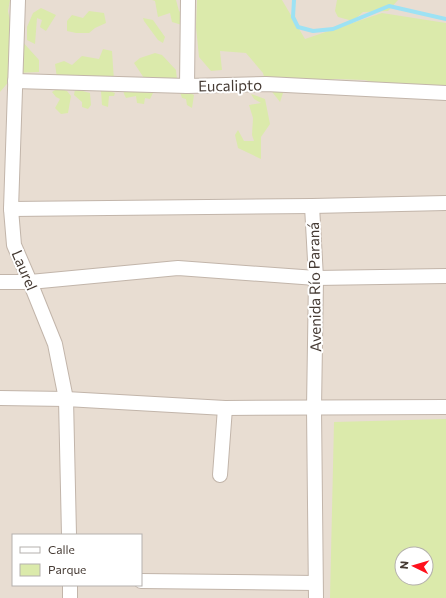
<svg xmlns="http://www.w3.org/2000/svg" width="446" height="598" font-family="Commissioner,sans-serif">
<rect width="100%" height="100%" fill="#f3ece5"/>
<path fill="#e8ddd2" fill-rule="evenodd" d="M0 0H446V598H0ZM13 535H141V585H13ZM402 554H426V578H402Z"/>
<g fill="#dbeaab" fill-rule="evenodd">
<polygon points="0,0 10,0 8,11 12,30 39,60 39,72 16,73 0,92"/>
<polygon points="152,0 176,0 179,11 188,19 182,25 172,22 170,13 158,17 155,1"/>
<polygon points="197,0 282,0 305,39 382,13 446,23 446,92 433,94 415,84 386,86 365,80 335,79 316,83 288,78 280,102 266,84 263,73 246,53 220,51 222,70 211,71 199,57 196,27"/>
<polygon points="337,0 398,0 388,11 363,12 353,21 338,17 335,11"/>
<polygon points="41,8 56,15 46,31 40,27 42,20 37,18 35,44 27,40 27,27 33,13"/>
<polygon points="89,11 104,13 106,23 95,28 89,33 76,33 67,31 67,21 72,15 83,18"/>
<polygon points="143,18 153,20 165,37 163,43 158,40 144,21"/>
<polygon points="103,49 112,51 114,81 57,78 55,64 64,61 72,65 82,56 99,59"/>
<polygon points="155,53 162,55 176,70 177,80 146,81 134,63 140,58"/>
<polygon points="58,88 67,91 71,96 68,113 61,114 55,108 60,99 56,97 52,92"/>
<polygon points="75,89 90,93 91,105 88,109 82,107 82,102 74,95"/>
<polygon points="123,89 151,91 153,93 150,99 145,98 144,104 137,103 136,96 126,98 124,94"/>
<polygon points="106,90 115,93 114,96 109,96 108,107 102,105 101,91"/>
<polygon points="186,91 194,95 192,108 187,105 186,99 182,98 180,92"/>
<polygon points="251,94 265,99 270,124 261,137 261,159 238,148 235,135 238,130 244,141 254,141 252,135 253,118 249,105 261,103 254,99"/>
<path d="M446 419V598H330L334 422ZM402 554H426V578H402Z"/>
</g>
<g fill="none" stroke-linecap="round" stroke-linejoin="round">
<polyline stroke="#9de2f4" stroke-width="4" points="294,0 293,17 298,27 313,31 333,29 389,6 446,19"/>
<defs>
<g id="minor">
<polyline points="18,0 11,209 14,245 30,282 55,344 66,399 69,535"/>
<polyline points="15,81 187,86 266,84 446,93"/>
<polyline points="187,86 188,0"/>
<polyline points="312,206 316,278 314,408 316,598"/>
<polyline points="11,209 312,206 446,203"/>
<polyline points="0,282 30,282 178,268 316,278 446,276"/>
<polyline points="0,398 66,399 225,408 446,407"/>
<polyline points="220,475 225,408"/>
<polyline points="141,581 315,583"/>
<polyline points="70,585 70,598"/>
</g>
</defs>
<use href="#minor" stroke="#c2b5aa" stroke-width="16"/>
<use href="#minor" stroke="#fff" stroke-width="14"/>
</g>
<g text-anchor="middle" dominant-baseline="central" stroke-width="4" stroke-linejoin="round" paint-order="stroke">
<g font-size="15" fill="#463b34" stroke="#fff">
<text transform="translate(230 85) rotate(-1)">Eucalipto</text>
<text transform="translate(25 270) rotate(67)">Laurel</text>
<text transform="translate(314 287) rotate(-91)">Avenida Río Paraná</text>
</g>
</g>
<rect x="12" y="534" width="130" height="52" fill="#ffffff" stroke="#b5b1ae"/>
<rect x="20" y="547" width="20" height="6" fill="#ffffff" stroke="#b5b1ae"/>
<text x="48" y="554" font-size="12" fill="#463b34">Calle</text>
<rect x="20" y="564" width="20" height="12" fill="#dbeaab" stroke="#b5b1ae"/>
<text x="48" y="574" font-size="12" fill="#463b34">Parque</text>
<g transform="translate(414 566) rotate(275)"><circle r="19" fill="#ffffff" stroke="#b5b1ae"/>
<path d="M0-3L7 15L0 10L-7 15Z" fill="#ff101c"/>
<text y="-6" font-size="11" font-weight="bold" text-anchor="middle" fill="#463b34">N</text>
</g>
</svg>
